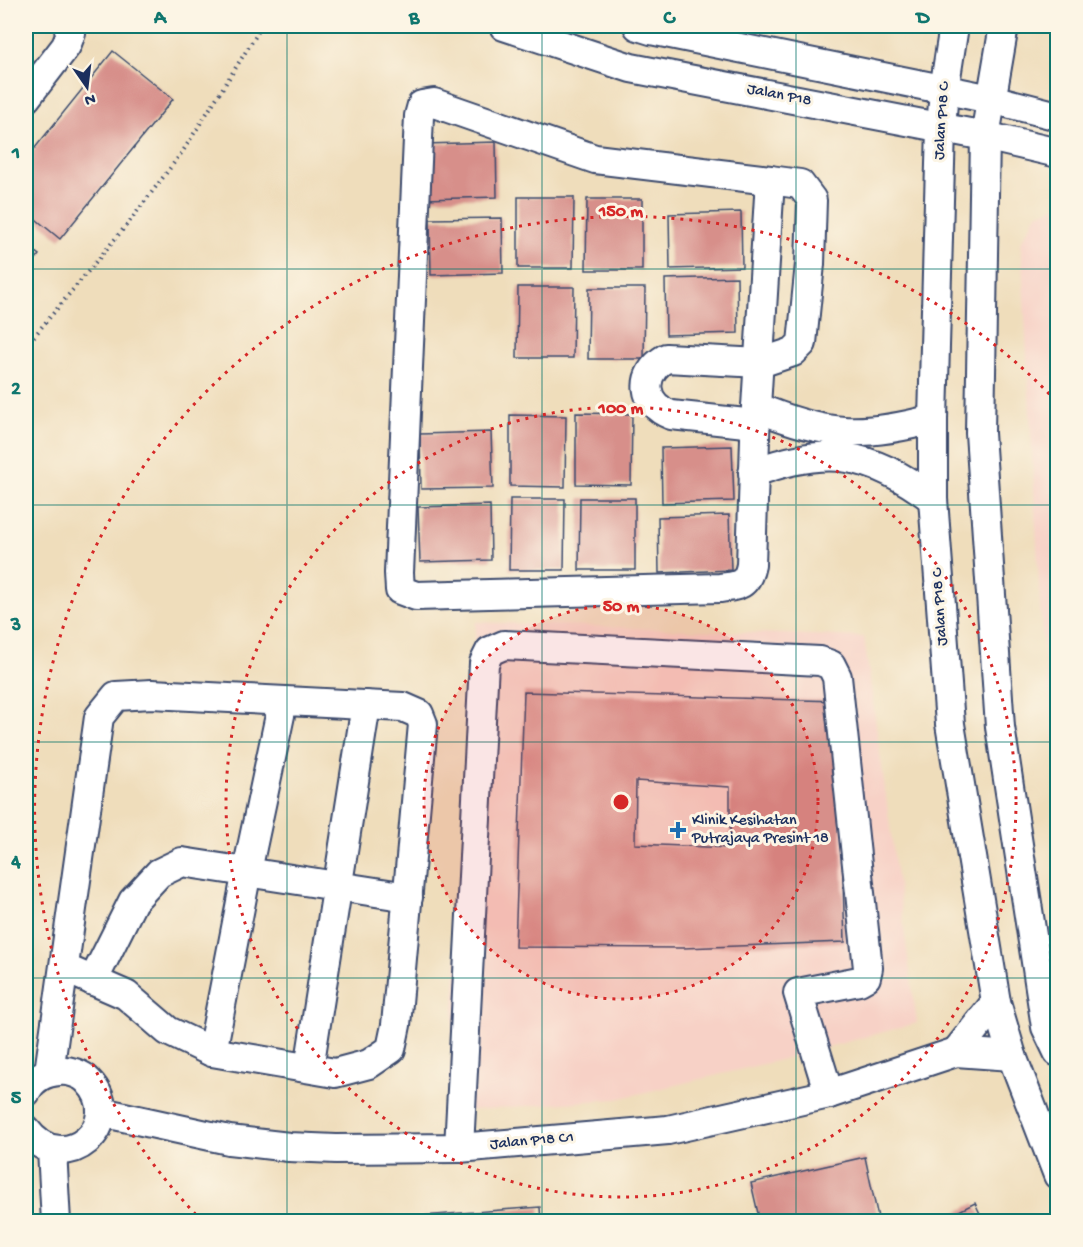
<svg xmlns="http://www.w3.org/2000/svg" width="1083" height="1247" font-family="'Gochi Hand',sans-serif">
<rect width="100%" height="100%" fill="#fcf5e5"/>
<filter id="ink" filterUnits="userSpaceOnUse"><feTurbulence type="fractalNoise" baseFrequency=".0167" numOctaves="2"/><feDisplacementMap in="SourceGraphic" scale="12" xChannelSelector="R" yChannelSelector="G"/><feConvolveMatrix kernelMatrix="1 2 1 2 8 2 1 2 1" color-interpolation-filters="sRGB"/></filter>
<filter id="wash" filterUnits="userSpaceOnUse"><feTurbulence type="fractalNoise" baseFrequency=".008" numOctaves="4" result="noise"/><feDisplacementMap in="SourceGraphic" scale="24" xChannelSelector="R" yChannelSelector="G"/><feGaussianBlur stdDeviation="1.35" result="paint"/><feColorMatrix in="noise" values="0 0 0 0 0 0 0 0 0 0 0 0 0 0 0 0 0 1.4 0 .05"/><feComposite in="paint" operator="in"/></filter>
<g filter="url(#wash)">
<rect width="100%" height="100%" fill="#efddbb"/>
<g fill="#f7d1c6">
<polygon points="1057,206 1057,765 1042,642 1021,242 1037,214"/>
<polygon points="476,622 864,637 917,1023 776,1061 617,1099 448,1112"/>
</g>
<g id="blocks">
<g fill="#d78f8a" fill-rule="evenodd">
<polygon points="113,51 173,99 60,239 26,211 26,159"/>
<polygon points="496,142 497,197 425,199 424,144"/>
<polygon points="518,197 574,197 573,268 518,268"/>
<polygon points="587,199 642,199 642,270 586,270"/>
<polygon points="741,212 742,267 670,269 669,214"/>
<polygon points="502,218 503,273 431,275 430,219"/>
<polygon points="26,245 39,255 26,272"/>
<polygon points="737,277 738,333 666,335 665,279"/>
<polygon points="518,287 574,287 573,358 517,358"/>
<polygon points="589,288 645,288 644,359 588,359"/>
<polygon points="576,413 632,414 631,485 576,484"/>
<polygon points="510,415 566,416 565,487 510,486"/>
<polygon points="491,432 493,488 421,489 420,434"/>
<polygon points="732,446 734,501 662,503 661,448"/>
<polygon points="580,498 635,498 635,570 579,570"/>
<polygon points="510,499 565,499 564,570 509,570"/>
<polygon points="490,505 491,560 420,562 418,507"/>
<polygon points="729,515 731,570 659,573 658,517"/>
<path d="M524 692 837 701 845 942 683 948 515 947ZM636 781 730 787V848L635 844Z"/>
<polygon points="865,1157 879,1222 760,1222 751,1183"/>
<polygon points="975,1203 984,1222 937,1222"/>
<polygon points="540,1207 541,1222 423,1222 423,1216"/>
<polygon points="224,1217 224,1222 183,1222 183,1220"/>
</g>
</g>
</g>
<g filter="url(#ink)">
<use href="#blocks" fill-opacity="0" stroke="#3b496c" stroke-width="1.5"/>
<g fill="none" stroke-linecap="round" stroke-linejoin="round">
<defs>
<g id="minor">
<polyline points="504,26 631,68 985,136 1058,153"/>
<polyline points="638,26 651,30 991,99 1058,116"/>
<polyline points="954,26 944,90 941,128 933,419 933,499 950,724 996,1002 1012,1056 1058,1175"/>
<polyline points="1004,26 985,136 980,433 1000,727 1046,1027 1058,1052"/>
<polyline points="26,98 66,46 71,33 68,26"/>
<path d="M434 103 595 159 770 180 756 407 751 565C747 585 739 586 720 588L416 596 400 590 399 573 419 116 422 105Z"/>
<path d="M756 407C824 436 862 438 933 419"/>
<path d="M755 424 671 415C642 404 639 374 666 358L760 363 793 352 802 343 810 264 812 200 800 184 770 180"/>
<path d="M753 473C826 445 871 452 933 499"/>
<polyline points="93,981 133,901 159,873 182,862 408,897"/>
<polyline points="212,1052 247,871 283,701"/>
<polyline points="956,1052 996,1002"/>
<polyline points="309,1068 366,705"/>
<polyline points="49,1072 99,717 116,696 152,694 403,707 419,714 423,724 396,1025 391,1049 369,1064 335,1073 212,1052 168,1031 126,995 64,968"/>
<path d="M26 1092C32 1079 45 1072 59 1071 69 1070 82 1074 88 1081 129 1123 64 1181 26 1130"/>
<polyline points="101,1112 229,1140 289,1147 336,1149 459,1148 668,1130 829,1094 956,1052 1012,1056"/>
<polyline points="459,1148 484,663 490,651 504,645 820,661 831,665 837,677 868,968 866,977 859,981 798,993 829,1094"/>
<polyline points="52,1150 56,1222"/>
</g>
</defs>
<use href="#minor" stroke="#3b496c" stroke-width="32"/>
<polyline stroke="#3b496c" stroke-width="4" stroke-dasharray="1.5 4.5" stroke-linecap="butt" points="26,346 130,221 183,151 262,26"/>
<use href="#minor" stroke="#fff" stroke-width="28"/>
</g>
</g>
<path fill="none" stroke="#0f766e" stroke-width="1.5" stroke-opacity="0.55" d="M287 26V1222M542 26V1222M796 26V1222M26 269H1058M26 505H1058M26 742H1058M26 978H1058"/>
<circle cx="621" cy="802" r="197" fill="#d62828" fill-opacity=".12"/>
<g fill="none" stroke="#d62828" stroke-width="3" stroke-dasharray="3 6">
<circle cx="621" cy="802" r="197"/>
<circle cx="621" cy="802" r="395"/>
<path d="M202 1221A592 592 0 1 1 1057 402"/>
</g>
<path fill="#1f6fb2" stroke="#fcf5e5" stroke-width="2" d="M675 821h6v6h6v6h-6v6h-6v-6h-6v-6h6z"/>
<g text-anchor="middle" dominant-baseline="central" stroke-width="6" stroke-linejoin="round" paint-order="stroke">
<g font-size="16" fill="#1b2f5e" stroke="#fcf5e5">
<text transform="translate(779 96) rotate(11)">Jalan P18</text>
<text transform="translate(943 121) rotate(-86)">Jalan P18 C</text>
<text transform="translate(941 607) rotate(-94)">Jalan P18 C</text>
<text transform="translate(532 1142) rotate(-5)">Jalan P18 C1</text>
</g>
<g font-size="16" fill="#1b2f5e" stroke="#fcf5e5" text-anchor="start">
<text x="692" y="821">Klinik Kesihatan<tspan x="692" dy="18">Putrajaya Presint 18</tspan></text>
</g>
</g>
<circle cx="621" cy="802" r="9" fill="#d62828" stroke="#fcf5e5" stroke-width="3"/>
<g font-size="18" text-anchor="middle" font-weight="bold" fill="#d62828" stroke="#fcf5e5" stroke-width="6" stroke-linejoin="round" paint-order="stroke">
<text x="621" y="216">150 m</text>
<text x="621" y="413">100 m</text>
<text x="621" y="611">50 m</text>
</g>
<rect width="1083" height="1247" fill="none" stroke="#fcf5e5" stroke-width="66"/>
<g transform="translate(87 87) rotate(166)" stroke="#fcf5e5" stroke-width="4.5" paint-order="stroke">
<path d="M0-4.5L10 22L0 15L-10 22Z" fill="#1b2f5e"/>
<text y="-9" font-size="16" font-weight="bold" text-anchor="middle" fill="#1b2f5e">N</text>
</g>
<rect x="33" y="33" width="1017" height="1181" fill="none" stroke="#0f766e" stroke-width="2"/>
<g font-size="20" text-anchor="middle" font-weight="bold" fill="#0f766e">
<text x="160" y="23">A</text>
<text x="414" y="23">B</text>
<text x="669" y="23">C</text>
<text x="923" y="23">D</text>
<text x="16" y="158">1</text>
<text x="16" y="394">2</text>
<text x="16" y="630">3</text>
<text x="16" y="867">4</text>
<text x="16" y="1103">5</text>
</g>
</svg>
